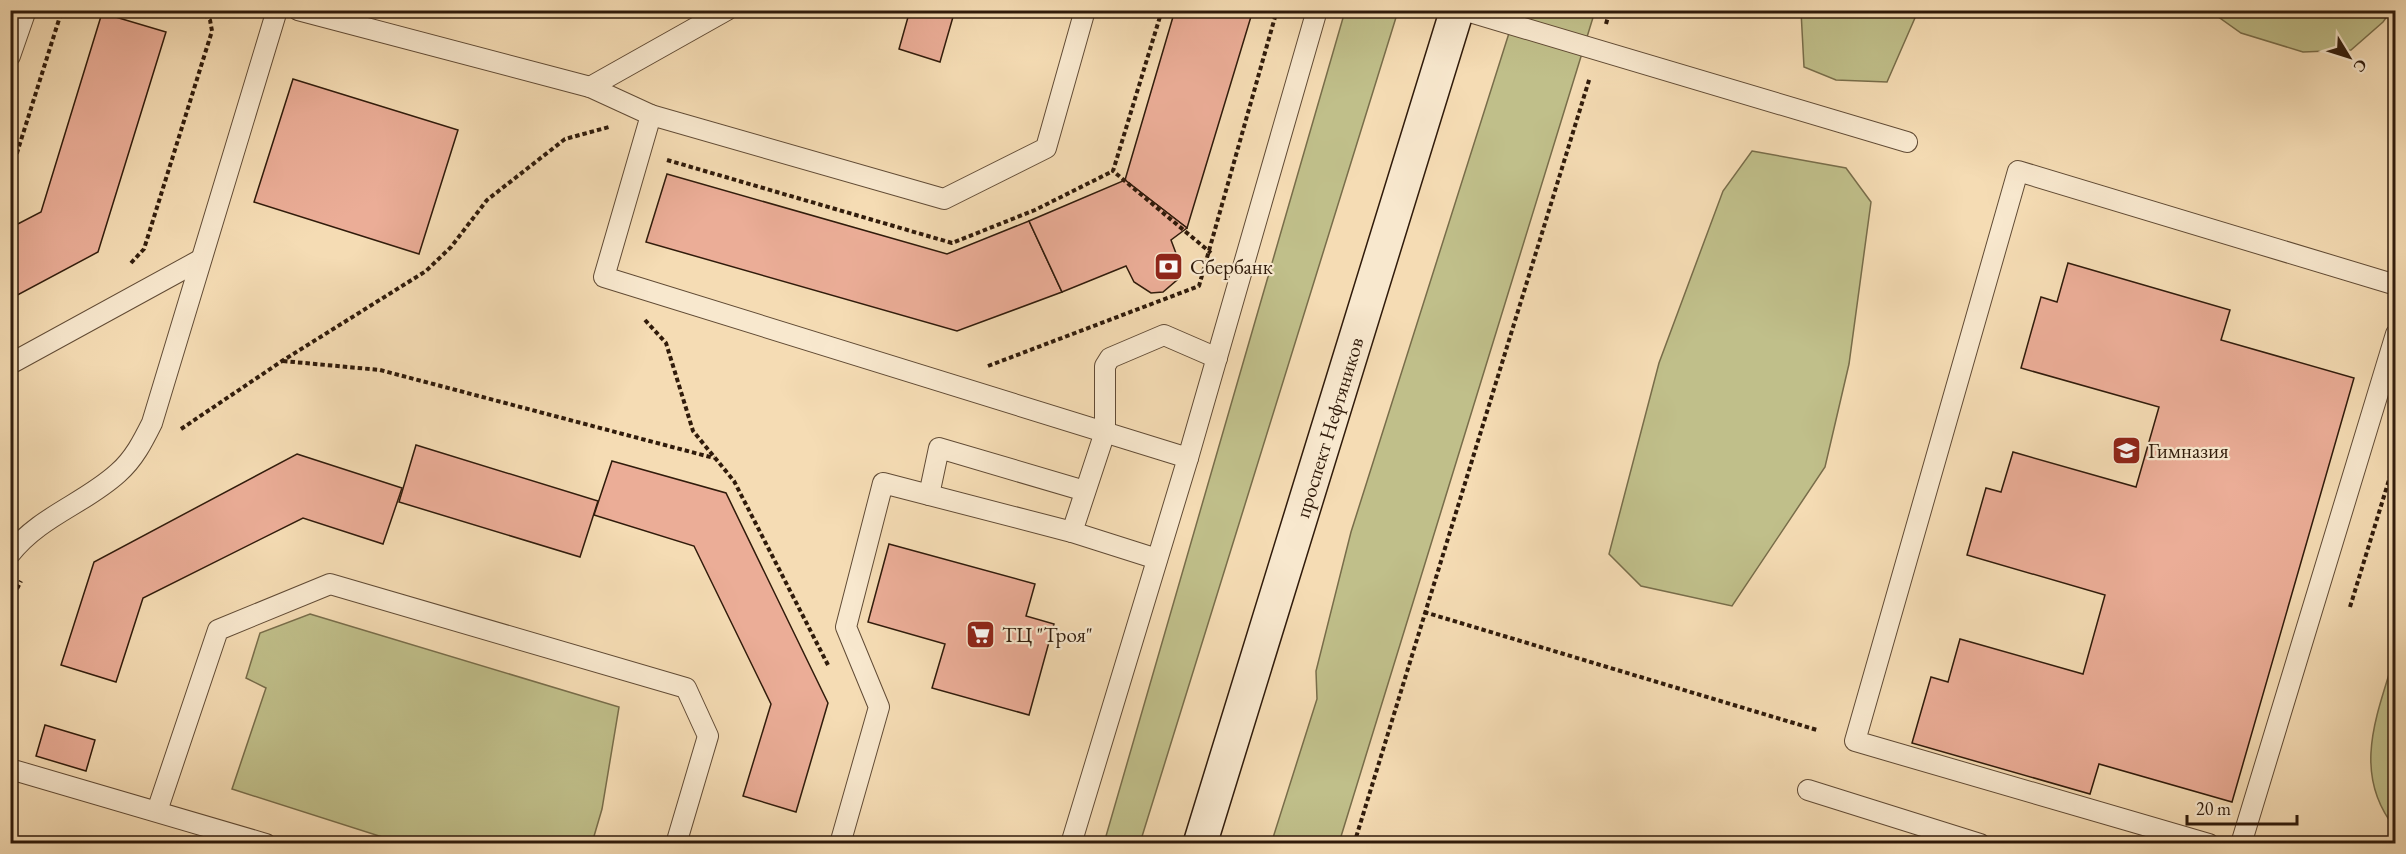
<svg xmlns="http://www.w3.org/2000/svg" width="2406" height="854" font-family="'EB Garamond',serif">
<rect width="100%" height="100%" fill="#f5dcb4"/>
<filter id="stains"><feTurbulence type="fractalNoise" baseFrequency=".00333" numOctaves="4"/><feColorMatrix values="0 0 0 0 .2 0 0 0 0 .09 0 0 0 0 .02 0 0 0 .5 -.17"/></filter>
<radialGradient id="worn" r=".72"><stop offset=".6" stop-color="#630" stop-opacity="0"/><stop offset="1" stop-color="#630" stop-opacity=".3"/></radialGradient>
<g fill="#c0bf8a" stroke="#786d4a" stroke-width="1.5">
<polygon points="1345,11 1398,11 1140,843 1104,843"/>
<polygon points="1516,11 1595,11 1339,843 1271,844 1317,699 1316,671 1351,532"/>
<polygon points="1801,11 1801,10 1918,11 1887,82 1836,80 1804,67"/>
<polygon points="2210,11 2391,11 2383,22 2351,50 2303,52 2241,33"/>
<polygon points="1752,151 1846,168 1871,202 1849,364 1825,467 1732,606 1641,586 1609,554 1659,363 1723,191"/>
<polygon points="310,614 619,707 602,809 592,843 401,843 232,789 266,688 246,678 260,633"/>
<path d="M2395 655 2396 828H2395C2351 773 2377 715 2395 655Z"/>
</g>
<g fill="#ebad97" stroke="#301b0b" stroke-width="1.5">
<polygon points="910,10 955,10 940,62 899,49"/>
<polygon points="1175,10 1253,10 1187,228 1125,180"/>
<polygon points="102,13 166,32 98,252 10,299 10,228 41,212"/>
<polygon points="293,79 458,130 419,254 254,202"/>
<polygon points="667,174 947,254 1029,221 1062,292 957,331 646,242"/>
<polygon points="1125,180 1187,228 1171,240 1180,264 1177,280 1163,292 1151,293 1134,282 1126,266 1062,292 1029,221"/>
<polygon points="2068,263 2230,310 2221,340 2354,378 2232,802 2099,764 2090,794 1912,743 1931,677 1948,682 1960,639 2083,674 2105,595 1967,555 1986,488 2001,492 2013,452 2136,487 2159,407 2021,368 2041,297 2057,302"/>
<polygon points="416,445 598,501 580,557 399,502"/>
<polygon points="297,454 402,488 383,544 303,518 143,598 116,682 61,665 94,562"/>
<polygon points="612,461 726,493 828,703 796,812 743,796 771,704 694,546 594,515"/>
<polygon points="889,544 1035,584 1026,616 1054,624 1029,715 932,688 945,644 868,622"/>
<polygon points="45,725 95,740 86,771 36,756"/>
</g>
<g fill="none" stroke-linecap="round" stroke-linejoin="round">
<defs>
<g id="service">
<polyline points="298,10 590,87 651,115 604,277 1188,458"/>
<polyline points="1463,10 1907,142"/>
<polyline points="10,56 26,10"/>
<polyline points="590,87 727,10"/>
<polyline points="651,115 944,199 1046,148 1085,10"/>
<polyline points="10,364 200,260"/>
<polyline points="929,495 939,448 1085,491"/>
<path d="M10 554C40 516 84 504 118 473 134 459 143 441 152 423L277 10"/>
<polyline points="1157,559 1072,532 1105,432 1105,366 1110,358 1164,335 1217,358"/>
<polyline points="10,769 266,844"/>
<polyline points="1808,790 1980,844"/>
<polyline points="157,811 218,630 330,584 686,688 708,736 676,844"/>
<polyline points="840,844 879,707 846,627 883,483 1072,532"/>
<polyline points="1071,844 1188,458 1317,10"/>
<polyline points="2209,844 1855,741 2018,171 2396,285"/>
<polyline points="2241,844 2396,334"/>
</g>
<g id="secondary">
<path id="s1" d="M1200 844 1457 10"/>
</g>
</defs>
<use href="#service" stroke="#614b35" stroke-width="22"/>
<use href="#secondary" stroke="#301b0b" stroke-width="36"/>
<g stroke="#301b0b" stroke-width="4" stroke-dasharray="4.5 3" stroke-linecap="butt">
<polyline points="1162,10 1113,171 1211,253"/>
<polyline points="1606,24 1610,10"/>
<polyline points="667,160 952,243 1035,210 1113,171"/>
<polyline points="10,175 62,10"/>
<polyline points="131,263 144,249 212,31 210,20 201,10"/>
<polyline points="645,320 666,343 693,431 734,481 828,665"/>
<polyline points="283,361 380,370 714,458"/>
<polyline points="988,366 1199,286 1277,10"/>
<polyline points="181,429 282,361 426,271 451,247 487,200 565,139 609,127"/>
<polyline points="10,602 21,581"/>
<polyline points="2350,607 2396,457"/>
<polyline points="1424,612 1817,730"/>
<polyline points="1354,844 1590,77"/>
</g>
<use href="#service" stroke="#f8e8ce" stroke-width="20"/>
<use href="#secondary" stroke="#f8e8ce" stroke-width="33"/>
</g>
<defs>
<symbol id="bank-square" viewBox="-11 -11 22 22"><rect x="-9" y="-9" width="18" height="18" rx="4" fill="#8f2418" stroke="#f8e8ce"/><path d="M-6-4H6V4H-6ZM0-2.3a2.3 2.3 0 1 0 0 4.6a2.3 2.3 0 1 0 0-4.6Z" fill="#fff"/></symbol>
<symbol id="school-square" viewBox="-11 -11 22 22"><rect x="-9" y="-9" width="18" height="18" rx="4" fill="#8f2418" stroke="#f8e8ce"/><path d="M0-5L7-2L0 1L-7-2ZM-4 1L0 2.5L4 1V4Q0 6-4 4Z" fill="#fff"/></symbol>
<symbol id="supermarket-square" viewBox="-11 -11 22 22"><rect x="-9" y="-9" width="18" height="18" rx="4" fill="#8f2418" stroke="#f8e8ce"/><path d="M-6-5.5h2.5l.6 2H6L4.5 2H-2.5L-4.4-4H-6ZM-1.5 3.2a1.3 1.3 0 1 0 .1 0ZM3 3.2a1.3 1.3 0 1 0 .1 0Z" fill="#fff"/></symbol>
</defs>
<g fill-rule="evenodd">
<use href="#bank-square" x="1152" y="250" width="33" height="33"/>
<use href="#school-square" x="2110" y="434" width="33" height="33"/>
<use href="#supermarket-square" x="964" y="618" width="33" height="33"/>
</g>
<g text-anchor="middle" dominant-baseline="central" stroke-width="4.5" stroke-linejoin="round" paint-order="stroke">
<g font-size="21" fill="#301b0b" stroke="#f8e8ce" text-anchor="start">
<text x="1190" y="266">Сбербанк</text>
<text x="2148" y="450">Гимназия</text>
<text x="1002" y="634">ТЦ "Троя"</text>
</g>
<g font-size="21" fill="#301b0b" stroke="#f8e8ce">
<text stroke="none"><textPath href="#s1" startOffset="436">проспект Нефтяников</textPath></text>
</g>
</g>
<rect width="2406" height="854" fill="none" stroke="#f5dcb4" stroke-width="36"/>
<rect x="12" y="12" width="2382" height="830" fill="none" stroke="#301b0b" stroke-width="3"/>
<rect x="18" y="18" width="2370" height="818" fill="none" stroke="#301b0b" stroke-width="1.5"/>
<g transform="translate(2349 57) rotate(128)" stroke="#f8e8ce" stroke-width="4.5" paint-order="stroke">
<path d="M0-4.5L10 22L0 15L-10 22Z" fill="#301b0b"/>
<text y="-9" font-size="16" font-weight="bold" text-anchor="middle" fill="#301b0b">С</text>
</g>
<path d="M2187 815v9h110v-9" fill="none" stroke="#301b0b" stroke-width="3"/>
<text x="2196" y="815" font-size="18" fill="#301b0b" stroke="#f8e8ce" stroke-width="4.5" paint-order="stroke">20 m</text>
<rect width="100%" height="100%" filter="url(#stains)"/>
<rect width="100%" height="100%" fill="url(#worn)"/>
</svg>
